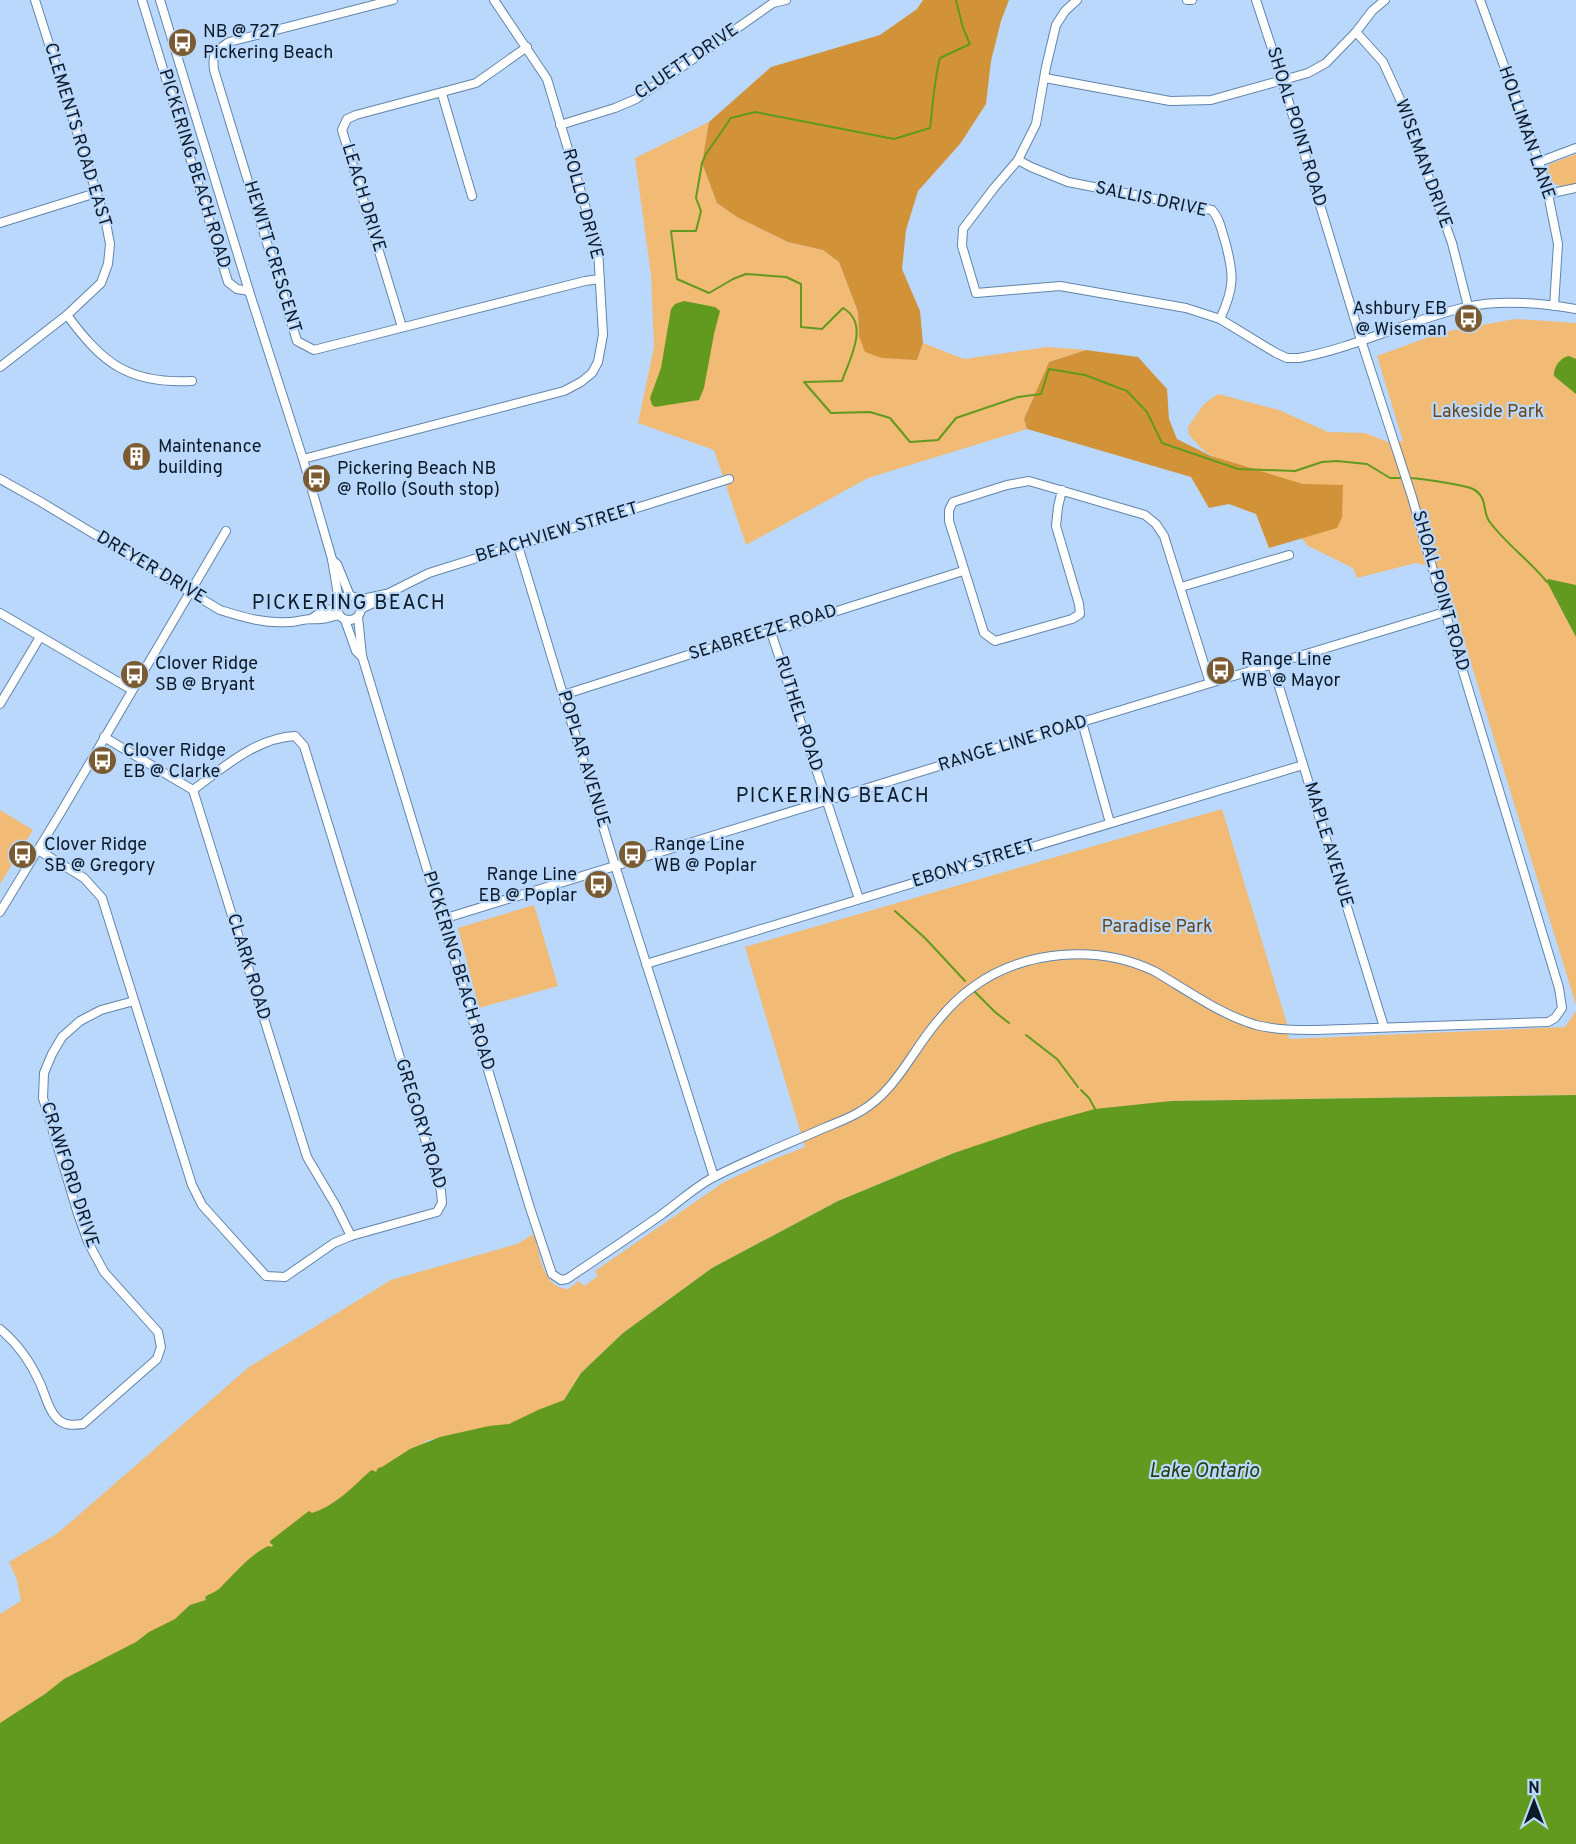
<svg xmlns="http://www.w3.org/2000/svg" width="1576" height="1844" font-family="Overpass,sans-serif">
<rect width="100%" height="100%" fill="#bad8fb"/>
<g fill="#f1ba75">
<polygon points="709,122 702,163 717,203 737,217 788,242 823,250 839,262 858,312 859,336 917,360 923,343 964,359 1048,347 1086,350 1049,362 1024,419 1027,429 868,478 746,545 714,450 638,423 654,347 651,275 635,158"/>
<polygon points="1576,154 1576,184 1561,186 1551,183 1546,168 1550,164"/>
<polygon points="1515,319 1576,323 1576,1005 1442,569 1416,563 1357,578 1353,568 1308,546 1253,480 1204,451 1189,435 1188,427 1204,404 1218,394 1279,410 1328,432 1365,433 1388,442 1403,441 1377,356 1443,332"/>
<path d="M1222 809 1287 1024 1289 1039 1565 1027 1576 1011V1095L1171 1101 954 1153 838 1201 712 1268 623 1333 581 1373 564 1400 522 1426 428 1440 339 1501 228 1588 0 1729V1614L21 1601 17 1580 9 1562 58 1533 249 1367 391 1280 517 1244 534 1234C540 1254 542 1288 568 1289L579 1281 584 1286 598 1276 595 1271 724 1182 774 1159 805 1147 745 947Z"/>
<polygon points="0,810 33,830 0,884"/>
<polygon points="534,905 558,986 479,1008 458,928"/>
</g>
<g fill="#d29238">
<polygon points="923,0 1009,0 1001,21 991,61 986,104 960,144 918,191 906,230 902,269 920,311 923,343 917,360 882,358 865,352 859,336 858,312 839,262 823,250 788,242 737,217 717,203 702,163 709,122 771,67 880,35 917,9"/>
<polygon points="1086,350 1138,357 1167,389 1169,419 1177,439 1211,456 1303,484 1343,485 1342,517 1337,528 1269,548 1256,514 1229,504 1209,508 1191,477 1027,429 1024,419 1049,362"/>
</g>
<g fill="#619a1e">
<polygon points="684,301 715,307 720,311 714,334 704,388 699,400 655,407 652,405 650,398 661,368 671,309 675,304"/>
<path d="M1569 356 1576 359V394L1554 376C1553 367 1561 357 1569 356Z"/>
<polygon points="1548,579 1576,585 1576,637 1547,582"/>
<path d="M1576 1095V1844H0V1723L45 1694 64 1679 136 1642 149 1632 175 1619 190 1605 206 1600 205 1597C210 1593 217 1592 221 1587 236 1572 249 1556 268 1546L272 1547 273 1545 270 1543V1541L309 1511 312 1513C334 1506 352 1488 369 1472L372 1470 376 1472 378 1468 382 1467 410 1449 440 1437 489 1426 509 1424 538 1410 564 1400 581 1373 623 1333 712 1268 838 1201 954 1153 1040 1124 1095 1109 1171 1101Z"/>
</g>
<g fill="none" stroke-linecap="round" stroke-linejoin="round">
<g stroke="#619a1e" stroke-width="2">
<path d="M956 0 963 28 970 44 940 58C934 81 933 104 930 128L894 139 755 112 731 118 706 154 702 163 696 198 701 211 696 231H671L677 279 709 293 733 279 746 274 786 277 801 284V327L822 329 843 308C870 324 850 358 842 381L804 382 831 413 870 412 890 418 910 442 938 440 956 418 1018 397 1041 394 1049 369 1085 375 1127 391 1147 412 1162 443 1238 469 1295 471 1322 462 1337 461 1367 464 1390 478H1402"/>
<path d="M1408 478C1418 478 1465 485 1473 489 1488 497 1482 510 1489 521 1506 544 1529 560 1547 582"/>
<polyline points="895,911 925,938 965,981"/>
<polyline points="975,992 995,1012 1009,1023"/>
<polyline points="1026,1035 1057,1059 1078,1087"/>
<polyline points="1081,1090 1089,1098 1095,1109"/>
</g>
<defs>
<g id="minor">
<polyline points="142,0 228,282 237,289 249,291"/>
<polyline points="160,0 249,291 303,459 332,559 339,601"/>
<path d="M393 0 229 42C215 51 212 54 214 70L297 341 314 350 585 281 600 279"/>
<path d="M1077 0 1065 11 1056 25 1046 67 1036 124 1018 160 994 188 963 229 962 246 976 293 1060 286 1186 308 1220 319 1276 353 1287 358H1299C1357 347 1410 320 1466 307 1501 299 1541 303 1576 309"/>
<polyline points="1187,0 1192,0"/>
<polyline points="1480,0 1539,162 1548,194 1558,244 1554,306"/>
<polyline points="1356,32 1383,62 1404,108 1452,243 1468,306"/>
<polyline points="1045,78 1170,101 1211,100 1308,73 1326,63 1356,32 1372,11 1385,0"/>
<polyline points="442,94 472,196"/>
<polyline points="560,125 615,108 636,99 773,3 786,0"/>
<path d="M1018 160 1031 167 1068 182 1212 210C1220 219 1221 229 1225 241 1234 274 1235 287 1220 319"/>
<polyline points="1539,162 1576,148"/>
<polyline points="1548,194 1576,188"/>
<polyline points="0,223 96,193"/>
<path d="M67 315C103 364 129 384 192 381"/>
<polyline points="402,327 342,130 347,119 356,115 476,83 527,47"/>
<polyline points="0,367 67,315 101,283 108,264 110,244 106,223 35,0"/>
<polyline points="303,459 564,391 581,382 592,373 598,362 603,335 598,249 547,79 494,0"/>
<path d="M0 479 41 502 220 610C243 617 264 624 289 622 296 622 304 619 312 619 324 620 327 618 339 615"/>
<polyline points="1062,490 1058,507 1056,526 1079,604 1080,614 1072,619 995,641 984,633 949,521 949,510 953,502 1007,485 1029,481 1145,515 1156,524 1164,536 1210,683"/>
<polyline points="518,546 612,856 714,1177"/>
<polyline points="332,560 337,564 350,596"/>
<polyline points="1181,587 1289,555"/>
<circle cx="349" cy="608" r="12"/>
<polyline points="358,600 386,594"/>
<polyline points="361,609 380,600 387,594 429,573 729,479"/>
<polyline points="0,613 132,690"/>
<path d="M358 617 362 656 530 1208 552 1274 561 1280 567 1279C598 1258 630 1237 661 1215 678 1203 697 1185 716 1176 751 1158 788 1144 824 1128 836 1123 850 1118 861 1111 892 1093 908 1060 929 1032 941 1016 956 999 973 987 1024 950 1097 944 1154 971 1187 990 1219 1014 1256 1025 1276 1030 1296 1030 1316 1030L1548 1022 1555 1018 1562 1008 1559 988 1445 612 1412 497 1361 340 1279 70 1256 0"/>
<polyline points="311,619 323,611 337,608"/>
<polyline points="345,620 356,651 361,656"/>
<polyline points="771,632 859,899"/>
<polyline points="1272,664 1384,1027"/>
<polyline points="563,695 688,655 771,632 963,571"/>
<polyline points="0,704 40,637"/>
<polyline points="1082,722 1110,823"/>
<polyline points="104,737 193,790 307,1157 336,1206 351,1236"/>
<path d="M38 850 84 878 102 898 192 1185 202 1205 266 1276 285 1277 334 1243 351 1236 437 1212 442 1203 441 1191 304 746 295 736C256 738 224 767 193 790"/>
<polyline points="0,912 61,812 226,531"/>
<polyline points="443,919 1062,728 1445,612"/>
<polyline points="646,964 1303,765"/>
<path d="M0 1329C17 1343 31 1363 40 1383 45 1394 49 1413 60 1421 67 1426 75 1425 83 1424L157 1359 161 1347 158 1332 104 1272 88 1242 78 1214 43 1098 44 1073 52 1054 62 1037 80 1021 101 1010 134 1001"/>
</g>
</defs>
<use href="#minor" stroke="#6184ab" stroke-width="10"/>
<use href="#minor" stroke="#fff" stroke-width="8"/>
</g>
<defs>
<symbol id="bus-disc" viewBox="-11 -11 22 22"><circle r="9.5" fill="#7b5b31" stroke="#bad8fb"/><path d="M-5-6H5V4H4V6H2V4H-2V6H-4V4H-5ZM-3.5-4V0h7V-4ZM-3.5 1.2v1.5H-2V1.2ZM2 1.2v1.5H3.5V1.2Z" fill="#fff"/></symbol>
<symbol id="building-disc" viewBox="-11 -11 22 22"><circle r="9.5" fill="#7b5b31" stroke="#bad8fb"/><path d="M-4-6H4V6H1V3H-1V6H-4ZM-2.5-4.3h1.7v1.8h-1.7ZM.8-4.3h1.7v1.8H.8ZM-2.5-1h1.7V.8h-1.7ZM.8-1h1.7V.8H.8Z" fill="#fff"/></symbol>
</defs>
<g fill-rule="evenodd">
<use href="#bus-disc" x="166" y="26" width="33" height="33"/>
<use href="#bus-disc" x="1452" y="302" width="33" height="33"/>
<use href="#building-disc" x="120" y="440" width="33" height="33"/>
<use href="#bus-disc" x="300" y="462" width="33" height="33"/>
<use href="#bus-disc" x="1204" y="654" width="33" height="33"/>
<use href="#bus-disc" x="118" y="658" width="33" height="33"/>
<use href="#bus-disc" x="86" y="744" width="33" height="33"/>
<use href="#bus-disc" x="6" y="838" width="33" height="33"/>
<use href="#bus-disc" x="616" y="838" width="33" height="33"/>
<use href="#bus-disc" x="582" y="868" width="33" height="33"/>
</g>
<g text-anchor="middle" dominant-baseline="central" stroke-width="4.5" stroke-linejoin="round" paint-order="stroke">
<g font-size="18" fill="#0b1928" stroke="#bad8fb" text-anchor="start">
<text x="203" y="32">NB @ 727<tspan x="203" dy="21">Pickering Beach</tspan></text>
<text x="1447" y="309" text-anchor="end">Ashbury EB<tspan x="1447" dy="21">@ Wiseman</tspan></text>
<text x="158" y="447">Maintenance<tspan x="158" dy="21">building</tspan></text>
<text x="337" y="469">Pickering Beach NB<tspan x="337" dy="21">@ Rollo (South stop)</tspan></text>
<text x="1241" y="660">Range Line<tspan x="1241" dy="21">WB @ Mayor</tspan></text>
<text x="155" y="664">Clover Ridge<tspan x="155" dy="21">SB @ Bryant</tspan></text>
<text x="123" y="751">Clover Ridge<tspan x="123" dy="21">EB @ Clarke</tspan></text>
<text x="44" y="845">Clover Ridge<tspan x="44" dy="21">SB @ Gregory</tspan></text>
<text x="654" y="845">Range Line<tspan x="654" dy="21">WB @ Poplar</tspan></text>
<text x="577" y="875" text-anchor="end">Range Line<tspan x="577" dy="21">EB @ Poplar</tspan></text>
</g>
<g font-size="18" fill="#0b1928" stroke="#bad8fb">
<text transform="translate(687 62) rotate(-34)">CLUETT DRIVE</text>
<text transform="translate(1296 127) rotate(73)">SHOAL POINT ROAD</text>
<text transform="translate(1526 133) rotate(71)">HOLLIMAN LANE</text>
<text transform="translate(77 135) rotate(73)">CLEMENTS ROAD EAST</text>
<text transform="translate(1423 164) rotate(70)">WISEMAN DRIVE</text>
<text transform="translate(194 169) rotate(73)">PICKERING BEACH ROAD</text>
<text transform="translate(363 198) rotate(73)">LEACH DRIVE</text>
<text transform="translate(1151 200) rotate(12)">SALLIS DRIVE</text>
<text transform="translate(582 204) rotate(75)">ROLLO DRIVE</text>
<text transform="translate(272 257) rotate(73)">HEWITT CRESCENT</text>
<text transform="translate(557 533) rotate(-17)">BEACHVIEW STREET</text>
<text transform="translate(151 568) rotate(31)">DREYER DRIVE</text>
<text transform="translate(1440 591) rotate(74)">SHOAL POINT ROAD</text>
<text transform="translate(763 633) rotate(-17)">SEABREEZE ROAD</text>
<text transform="translate(798 714) rotate(72)">RUTHEL ROAD</text>
<text transform="translate(1013 744) rotate(-17)">RANGE LINE ROAD</text>
<text transform="translate(583 759) rotate(73)">POPLAR AVENUE</text>
<text transform="translate(1328 845) rotate(73)">MAPLE AVENUE</text>
<text transform="translate(974 864) rotate(-17)">EBONY STREET</text>
<text transform="translate(248 967) rotate(73)">CLARK ROAD</text>
<text transform="translate(458 971) rotate(73)">PICKERING BEACH ROAD</text>
<text transform="translate(420 1124) rotate(73)">GREGORY ROAD</text>
<text transform="translate(69 1175) rotate(72)">CRAWFORD DRIVE</text>
</g>
<g font-size="18" fill="#694719" stroke="#bad8fb">
<text x="1488" y="412">Lakeside Park</text>
<text x="1157" y="927">Paradise Park</text>
</g>
<g font-size="20" letter-spacing="1.5" fill="#0b1928" stroke="#bad8fb">
<text x="349" y="604">PICKERING BEACH</text>
<text x="833" y="797">PICKERING BEACH</text>
</g>
<g font-size="20" font-style="italic" fill="#263d0f" stroke="#bad8fb">
<text x="1204" y="1472">Lake Ontario</text>
</g>
</g>
<g transform="translate(1534 1802)" stroke="#bad8fb" stroke-width="4.5" paint-order="stroke">
<path d="M0-4.5L10 22L0 15L-10 22Z" fill="#0b1928"/>
<text y="-9" font-size="16" font-weight="bold" text-anchor="middle" fill="#0b1928">N</text>
</g>
</svg>
